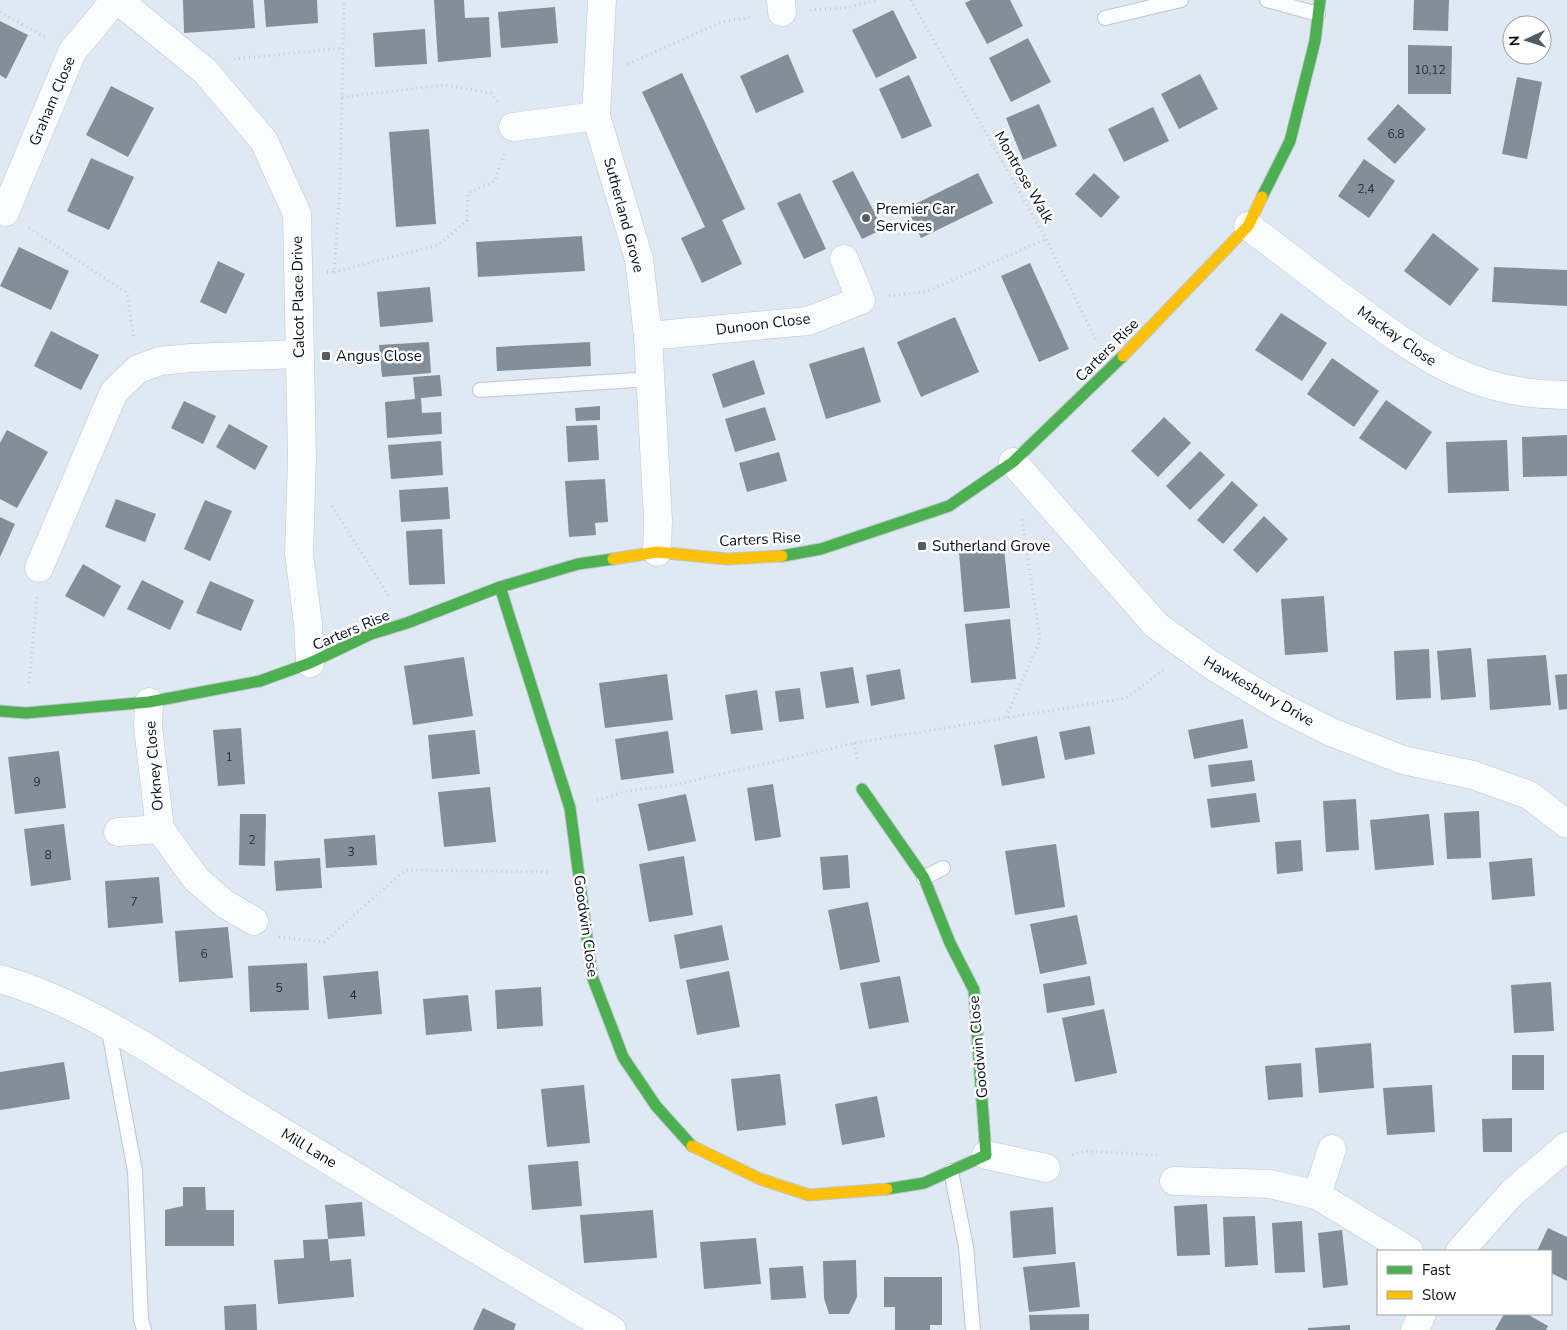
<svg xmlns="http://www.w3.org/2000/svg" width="1567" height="1330" font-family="'Nunito Sans',sans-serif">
<rect width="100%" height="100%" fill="#dfe9f3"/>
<g fill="#828e98">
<polygon points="183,0 253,0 255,28 184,33"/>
<polygon points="264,0 317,0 318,23 266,27"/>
<polygon points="434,0 464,0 465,18 489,17 491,57 438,62"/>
<polygon points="971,0 1010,0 1023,26 987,44 965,3"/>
<polygon points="1414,0 1449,0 1448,31 1413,30"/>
<polygon points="555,7 558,43 501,48 498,12"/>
<polygon points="893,10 917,58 876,78 852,30"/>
<polygon points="0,21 28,35 6,79 0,75"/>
<polygon points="425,29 427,64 375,67 373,33"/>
<polygon points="1028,38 1051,82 1011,102 989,58"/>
<polygon points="1408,45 1452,46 1451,94 1408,94"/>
<polygon points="788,54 804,92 756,113 740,76"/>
<polygon points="682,73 745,209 722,220 742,264 702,283 681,238 705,227 642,92"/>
<polygon points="1200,74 1218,109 1179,129 1161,94"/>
<polygon points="909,75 932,126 902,139 879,89"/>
<polygon points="1517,77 1542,82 1527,159 1502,154"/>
<polygon points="111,86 154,108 128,157 86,135"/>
<polygon points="1039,104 1057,146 1023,160 1006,118"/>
<polygon points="1398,104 1426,129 1395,164 1367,139"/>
<polygon points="1153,107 1169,141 1124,162 1108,129"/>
<polygon points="429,129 436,224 396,227 389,132"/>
<polygon points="91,158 134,177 109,230 67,211"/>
<polygon points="1364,159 1395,181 1369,218 1338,196"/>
<polygon points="853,171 883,229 862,239 832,181"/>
<polygon points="978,173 993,203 921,238 907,208"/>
<polygon points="1094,173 1120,197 1101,218 1075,194"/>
<polygon points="800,193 826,249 804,259 777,203"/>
<polygon points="1433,233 1479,269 1450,306 1404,271"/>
<polygon points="582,236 585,271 478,277 476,242"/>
<polygon points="19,247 69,271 51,310 0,286"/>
<polygon points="218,261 245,274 226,314 200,302"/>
<polygon points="1030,263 1069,349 1039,362 1001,276"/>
<polygon points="1494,267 1567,270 1567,306 1492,302"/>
<polygon points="430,287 433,322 380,327 377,292"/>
<polygon points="1281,313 1327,343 1302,381 1255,350"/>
<polygon points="955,317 979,372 921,397 897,342"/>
<polygon points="51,331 99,355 81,390 34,366"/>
<polygon points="429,342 431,373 382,377 379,345"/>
<polygon points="590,342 591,366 497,371 496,347"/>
<polygon points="864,347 881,402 826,419 809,364"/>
<polygon points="1332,358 1379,391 1354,427 1307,394"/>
<polygon points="754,360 765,394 723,408 712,374"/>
<polygon points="440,375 442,396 421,398 422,413 441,412 442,434 387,438 385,402 415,399 413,377"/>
<polygon points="1386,400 1432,432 1406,470 1359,438"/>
<polygon points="184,401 216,416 203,444 171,428"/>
<polygon points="600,406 600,420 576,421 575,408"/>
<polygon points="765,407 776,440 735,452 725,419"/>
<polygon points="1164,417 1191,443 1158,477 1131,451"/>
<polygon points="229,424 268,446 255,470 216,447"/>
<polygon points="597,425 599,460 568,462 566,426"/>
<polygon points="7,430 48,452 17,508 0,499 0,443"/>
<polygon points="1567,435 1567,476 1523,477 1522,437"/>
<polygon points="1507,440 1509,491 1448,493 1446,442"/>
<polygon points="441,441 443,475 391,479 388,445"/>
<polygon points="1200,451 1225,475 1190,510 1166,486"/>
<polygon points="779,452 787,481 747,492 739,463"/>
<polygon points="605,479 608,522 595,523 596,535 569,537 565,481"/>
<polygon points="1232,481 1258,505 1223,544 1197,520"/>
<polygon points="448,487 450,519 401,522 399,490"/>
<polygon points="116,499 156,514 145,542 105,527"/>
<polygon points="205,500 232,511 210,561 184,549"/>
<polygon points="1264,516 1288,539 1257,573 1233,550"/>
<polygon points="0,517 15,524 0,557"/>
<polygon points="442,529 445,584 409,585 406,531"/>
<polygon points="1004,548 1010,608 964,612 959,552"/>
<polygon points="83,564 121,586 104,617 65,596"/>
<polygon points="142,580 184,601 170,630 127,609"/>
<polygon points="210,581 254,600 241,631 196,613"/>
<polygon points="1324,596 1328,652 1285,655 1281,599"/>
<polygon points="1010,619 1016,679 971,683 965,624"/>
<polygon points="1471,648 1476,697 1441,700 1437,651"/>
<polygon points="1429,649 1431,698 1396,700 1394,651"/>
<polygon points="1546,655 1551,705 1490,710 1487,659"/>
<polygon points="464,657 473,716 413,725 404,666"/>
<polygon points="853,667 859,703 826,708 820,672"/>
<polygon points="900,669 905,699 871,706 866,675"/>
<polygon points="667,674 673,720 605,728 599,683"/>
<polygon points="1567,674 1567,709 1559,710 1555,675"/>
<polygon points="800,688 804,719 779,722 775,691"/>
<polygon points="757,690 763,730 731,734 725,695"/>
<polygon points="1243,719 1248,748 1194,759 1188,730"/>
<polygon points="1090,726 1095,754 1065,760 1059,732"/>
<polygon points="241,728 245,784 218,786 213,730"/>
<polygon points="475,730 480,774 432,779 428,735"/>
<polygon points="668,731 674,773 621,780 615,739"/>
<polygon points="1037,736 1045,778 1002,786 994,745"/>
<polygon points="59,751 66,808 15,814 8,757"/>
<polygon points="1252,760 1255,781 1211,787 1208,765"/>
<polygon points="773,784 781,837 755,841 747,788"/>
<polygon points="490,787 496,842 444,847 438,792"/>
<polygon points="1256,793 1260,822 1211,828 1207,799"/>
<polygon points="686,794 696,841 648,851 638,804"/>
<polygon points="1356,799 1359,850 1326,852 1323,801"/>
<polygon points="1479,811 1481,858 1447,859 1444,813"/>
<polygon points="240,814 266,814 265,866 239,865"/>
<polygon points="1429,814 1434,865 1375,870 1370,820"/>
<polygon points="64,824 71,880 31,886 24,829"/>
<polygon points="375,835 377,865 326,868 324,839"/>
<polygon points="1301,840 1303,871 1277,874 1275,842"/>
<polygon points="1056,844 1065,907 1015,915 1005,851"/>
<polygon points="848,855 850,888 823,890 820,857"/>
<polygon points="684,856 693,915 649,922 639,864"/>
<polygon points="320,858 322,888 276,891 274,861"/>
<polygon points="1532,858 1535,896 1492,900 1489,862"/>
<polygon points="159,877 163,923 108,928 105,881"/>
<polygon points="868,902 880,962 840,970 828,910"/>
<polygon points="1077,915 1087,964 1040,974 1030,924"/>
<polygon points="722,925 729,960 680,969 674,935"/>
<polygon points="228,927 233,978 179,982 175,931"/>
<polygon points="307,963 309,1010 250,1012 248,966"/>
<polygon points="378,971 382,1014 328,1019 323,976"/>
<polygon points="729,971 740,1027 697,1035 686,980"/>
<polygon points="900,976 909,1022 869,1029 860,983"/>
<polygon points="1090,976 1095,1005 1047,1013 1043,984"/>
<polygon points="1551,982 1554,1031 1514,1033 1511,985"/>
<polygon points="541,987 543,1026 497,1029 495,990"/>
<polygon points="468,995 472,1031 426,1035 423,999"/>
<polygon points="1104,1009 1117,1073 1075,1082 1062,1018"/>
<polygon points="1371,1043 1374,1088 1319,1093 1315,1048"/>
<rect x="1512" y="1055" width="32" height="35"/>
<polygon points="64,1062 70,1099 0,1110 0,1072"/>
<polygon points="1301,1063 1303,1097 1268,1100 1265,1066"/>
<polygon points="780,1074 786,1125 737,1131 731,1079"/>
<polygon points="584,1085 590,1143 547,1147 541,1089"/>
<polygon points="1432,1085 1435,1132 1387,1135 1383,1088"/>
<polygon points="877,1096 885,1137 842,1145 835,1104"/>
<polygon points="1512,1118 1512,1152 1483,1152 1482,1119"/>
<polygon points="578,1161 582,1206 532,1210 528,1165"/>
<polygon points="183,1187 205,1187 206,1210 234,1210 234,1246 165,1246 165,1210 183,1206"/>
<polygon points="362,1202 365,1236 328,1239 330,1261 351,1259 354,1297 278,1304 274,1260 304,1258 303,1240 328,1239 325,1205"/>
<polygon points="1207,1204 1210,1255 1177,1256 1174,1206"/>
<polygon points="1053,1207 1056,1254 1013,1258 1010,1211"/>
<polygon points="653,1210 657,1258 584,1263 580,1215"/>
<polygon points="1255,1216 1258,1265 1225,1267 1223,1217"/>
<polygon points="1302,1221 1305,1272 1275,1273 1272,1223"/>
<polygon points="1548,1228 1567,1237 1567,1281 1551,1273 1551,1251 1537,1251"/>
<polygon points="1342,1230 1348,1285 1323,1288 1318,1233"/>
<polygon points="756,1238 761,1284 704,1289 700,1242"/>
<polygon points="856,1260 857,1297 849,1314 829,1314 824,1298 823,1261"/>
<polygon points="1075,1262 1080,1307 1029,1312 1023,1267"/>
<polygon points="803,1266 806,1298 771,1300 769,1268"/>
<polygon points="884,1277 942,1277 942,1325 930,1325 930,1330 895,1330 895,1307 884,1307"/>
<polygon points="256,1304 257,1330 225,1330 224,1306"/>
<polygon points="483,1308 516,1324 514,1330 473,1330"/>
<polygon points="1089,1314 1089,1330 1030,1330 1029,1315"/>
<polygon points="1504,1314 1527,1314 1548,1326 1546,1330 1495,1330"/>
<polygon points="1350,1325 1350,1330 1308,1330 1308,1328"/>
</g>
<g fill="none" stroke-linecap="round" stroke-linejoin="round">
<defs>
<g id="lane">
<polyline points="1267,0 1318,14"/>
<polyline points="1105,18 1181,0"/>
<polyline points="480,390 650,379"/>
<polyline points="924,878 943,868"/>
<polyline points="108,1026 135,1171 141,1320 144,1330"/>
<polyline points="951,1171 966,1247 973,1330"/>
</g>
<g id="street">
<polyline points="118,0 205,71 264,141 297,214 302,458 299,554 308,624 310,663"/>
<polyline points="602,0 596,116 639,259 648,336 658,520 657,552"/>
<polyline points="781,0 782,12"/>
<polyline points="513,127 596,116"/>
<polyline points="5,212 72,52 115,0"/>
<path d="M1248 226C1282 252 1317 278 1351 304 1422 357 1475 396 1567 395"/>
<polyline points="648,336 808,321 861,300 844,259"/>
<polyline points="1013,462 1156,625 1210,664 1274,703 1331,732 1403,760 1473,775 1529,795 1567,824"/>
<polyline points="39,568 114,392 138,369 160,361 190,358 299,354"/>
<polyline points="149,702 148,727 160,829 196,879 225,904 254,921"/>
<polyline points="118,832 160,829"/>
<path d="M0 979C93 1006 174 1066 256 1116 374 1188 493 1260 612 1330"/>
<polyline points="986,1155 1046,1168"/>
<polyline points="1174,1181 1270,1184 1317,1195 1409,1251"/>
<polyline points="1317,1195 1332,1149"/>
<polyline points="1460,1251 1512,1193 1567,1146"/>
<polyline points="1415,1330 1422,1314"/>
</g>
<g id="fast">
<polyline points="1262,197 1290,141 1315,41 1320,0"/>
<polyline points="782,556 821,549 949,506 1013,462 1123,356"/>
<polyline points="500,587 570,808 592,976 623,1057 656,1106 692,1146"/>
<polyline points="0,711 26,713 149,702 260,681 310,663 371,634 407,623 500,587 578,564 613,559"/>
<polyline points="862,789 924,878 950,943 974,990 986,1155 924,1183 887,1189"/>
</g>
<g id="slow">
<polyline points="1123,356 1248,226 1262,197"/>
<polyline points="613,559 657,552 727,559 782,556"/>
<polyline points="692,1146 760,1179 809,1195 887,1189"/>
</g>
</defs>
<use href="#lane" stroke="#bec6cf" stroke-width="16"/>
<use href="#street" stroke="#bec6cf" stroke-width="29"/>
<use href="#fast" stroke="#bec6cf" stroke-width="13"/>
<use href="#slow" stroke="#bec6cf" stroke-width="13"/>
<g stroke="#c7cbcd" stroke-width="3" stroke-dasharray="1 4" stroke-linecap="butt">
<polyline points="911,0 1046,239 1097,342"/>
<polyline points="810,10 850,7 877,0"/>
<polyline points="0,12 45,37"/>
<polyline points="234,59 343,48"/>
<polyline points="628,64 722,22 752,17"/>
<polyline points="342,97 444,85 491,93 498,103"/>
<polyline points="29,228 127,293 134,339"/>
<polyline points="327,272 334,272 340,189 344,0"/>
<polyline points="334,272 438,245 467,221 468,193 495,181 504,154"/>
<polyline points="889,296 928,291 1046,239"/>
<polyline points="332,506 390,598"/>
<polyline points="29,683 37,597"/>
<polyline points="1006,717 1040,640 1022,519"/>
<polyline points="854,743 857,759"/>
<polyline points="597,800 627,791 674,785 854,743 1126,698 1166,668"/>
<polyline points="279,937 324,942 405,870 548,872"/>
<polyline points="1072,1155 1085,1151 1157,1155"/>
</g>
<use href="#lane" stroke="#fafcfd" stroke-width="14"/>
<use href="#street" stroke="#fafcfd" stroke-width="28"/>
<use href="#fast" stroke="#4caf50" stroke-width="11"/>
<use href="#slow" stroke="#ffc107" stroke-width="11"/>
</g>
<g fill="#535b63" stroke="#fff" stroke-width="2">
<circle cx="866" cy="218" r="5"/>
<rect x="321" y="351" width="10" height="10" rx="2.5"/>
<rect x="917" y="541" width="10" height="10" rx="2.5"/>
</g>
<g text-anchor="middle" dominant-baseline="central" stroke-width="5" stroke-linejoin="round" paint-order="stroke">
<g font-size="12" fill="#262e36">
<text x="1430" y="70">10,12</text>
<text x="1396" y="134">6,8</text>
<text x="1366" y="189">2,4</text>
<text x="229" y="757">1</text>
<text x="37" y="782">9</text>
<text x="252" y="840">2</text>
<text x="351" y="852">3</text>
<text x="48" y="855">8</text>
<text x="134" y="902">7</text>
<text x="204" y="954">6</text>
<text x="279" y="988">5</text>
<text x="353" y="995">4</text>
</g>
<g font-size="15" fill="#070e15" stroke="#fff">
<text transform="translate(52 101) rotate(-67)">Graham Close</text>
<text transform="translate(1024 177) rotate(60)">Montrose Walk</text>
<text transform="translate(624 215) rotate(75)">Sutherland Grove</text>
<text transform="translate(298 297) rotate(-91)">Calcot Place Drive</text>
<text transform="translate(763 324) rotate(-7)">Dunoon Close</text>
<text transform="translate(1397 336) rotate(35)">Mackay Close</text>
<text transform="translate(1107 350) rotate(-45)">Carters Rise</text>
<text transform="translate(760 539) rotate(-3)">Carters Rise</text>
<text transform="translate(351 630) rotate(-23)">Carters Rise</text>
<text transform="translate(1259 691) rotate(30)">Hawkesbury Drive</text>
<text transform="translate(154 766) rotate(-95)">Orkney Close</text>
<text transform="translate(586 926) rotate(82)">Goodwin Close</text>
<text transform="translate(978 1047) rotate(-95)">Goodwin Close</text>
<text transform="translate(309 1148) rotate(31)">Mill Lane</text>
</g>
<g font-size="15" fill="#070e15" stroke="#fff" text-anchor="start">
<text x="876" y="209">Premier Car<tspan x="876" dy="17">Services</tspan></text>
<text x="336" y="356">Angus Close</text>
<text x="932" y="546">Sutherland Grove</text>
</g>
</g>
<rect x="1377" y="1250" width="175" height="65" fill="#ffffff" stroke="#9c9fa1"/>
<rect x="1387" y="1266" width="25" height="8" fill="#4caf50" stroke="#9c9fa1"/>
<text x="1422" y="1275" font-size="15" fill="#070e15">Fast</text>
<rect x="1387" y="1291" width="25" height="8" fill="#ffc107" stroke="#9c9fa1"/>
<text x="1422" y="1300" font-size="15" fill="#070e15">Slow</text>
<g transform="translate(1527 40) rotate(266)"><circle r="24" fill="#ffffff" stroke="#9c9fa1"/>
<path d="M0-4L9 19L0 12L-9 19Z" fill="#535b63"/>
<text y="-8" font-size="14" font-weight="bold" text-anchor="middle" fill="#070e15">N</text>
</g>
</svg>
